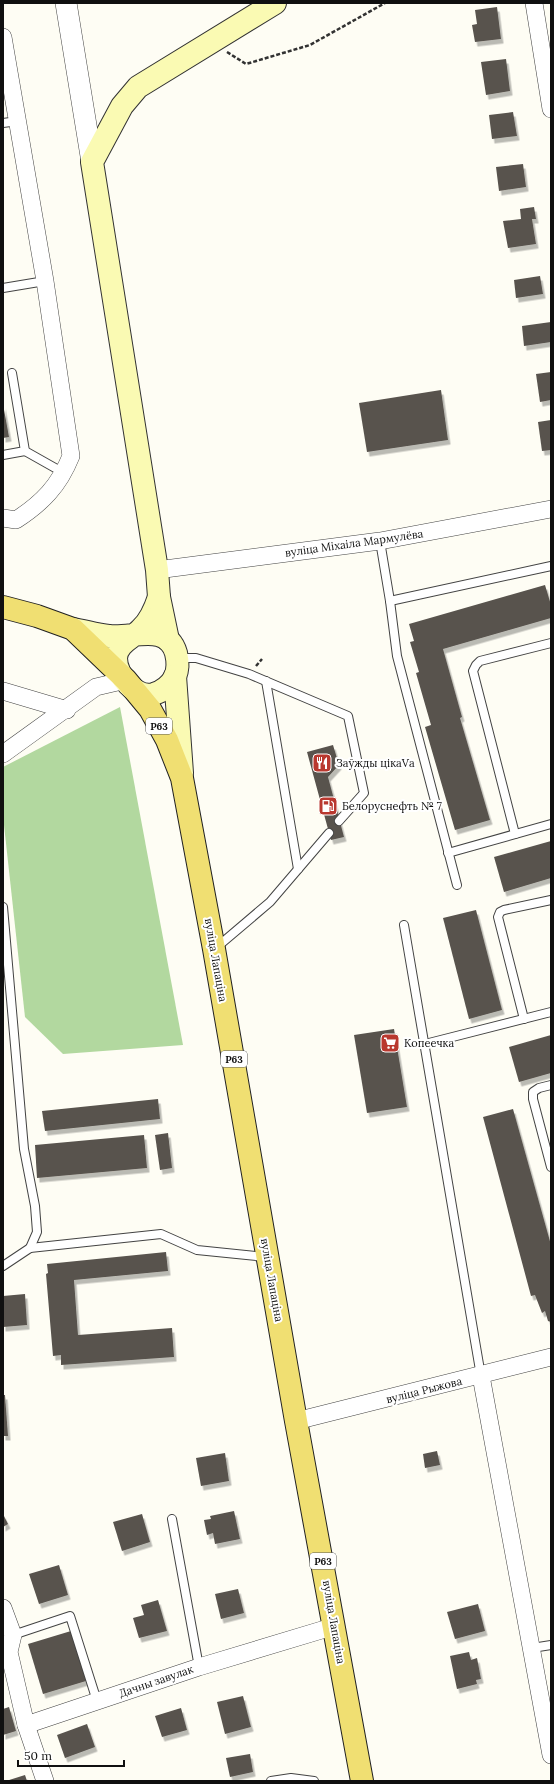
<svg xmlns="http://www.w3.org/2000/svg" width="554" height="1784" font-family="Lora,serif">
<defs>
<filter id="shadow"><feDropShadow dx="2.5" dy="4.5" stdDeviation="0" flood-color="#0004"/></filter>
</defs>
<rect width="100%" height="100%" fill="#fefdf4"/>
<polygon fill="#b2d89f" points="120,707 183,1045 63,1054 25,1017 3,816 3,767"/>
<g fill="#58534d" filter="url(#shadow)">
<polygon points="497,7 501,39 475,42 472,25 477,24 475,10"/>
<polygon points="506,59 510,91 486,95 481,62"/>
<polygon points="513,112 517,136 492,139 489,115"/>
<polygon points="523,164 526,187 499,191 496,167"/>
<polygon points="534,207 536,219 532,219 536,244 508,248 503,221 521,219 520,209"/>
<polygon points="540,276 543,294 516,298 514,280"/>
<polygon points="551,322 551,342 524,346 522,326"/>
<polygon points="551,372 551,400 540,402 536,374"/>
<polygon points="441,390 448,440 367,452 359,403"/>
<polygon points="3,404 9,437 3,438"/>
<polygon points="551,420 551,450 542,451 538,422"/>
<polygon points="545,585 551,605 551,618 443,649 462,717 460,718 490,820 455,830 425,727 431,725 416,673 419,672 410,642 414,641 409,624"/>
<polygon points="333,745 339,765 328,777 344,837 331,840 307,752"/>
<polygon points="551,841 551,878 504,892 494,857"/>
<polygon points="476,910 502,1010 469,1019 443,918"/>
<polygon points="394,1029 407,1107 367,1113 354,1035"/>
<polygon points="551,1035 551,1073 519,1082 509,1047"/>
<polygon points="158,1099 160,1119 45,1131 42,1111"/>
<polygon points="513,1109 551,1245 551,1322 548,1321 545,1311 542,1313 535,1295 531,1296 483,1117"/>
<polygon points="168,1133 172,1168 160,1170 155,1135"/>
<polygon points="144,1135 147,1168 37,1178 35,1145"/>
<polygon points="166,1252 168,1271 74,1280 78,1335 172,1328 174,1357 61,1365 61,1355 53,1356 46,1274 48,1273 47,1264"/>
<polygon points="25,1294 27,1325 3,1327 3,1296"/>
<polygon points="3,1395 5,1395 8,1436 3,1436"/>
<polygon points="437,1451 440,1465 425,1468 423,1454"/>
<polygon points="225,1453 229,1481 201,1486 196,1458"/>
<polygon points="234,1511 240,1539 215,1544 213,1533 207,1535 204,1520 211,1519 210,1516"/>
<polygon points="3,1514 8,1524 3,1527"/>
<polygon points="142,1514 150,1542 122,1551 113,1522"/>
<polygon points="59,1565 68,1595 39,1604 29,1574"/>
<polygon points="238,1589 244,1613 221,1619 215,1594"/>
<polygon points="158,1600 167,1631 139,1638 133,1618 144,1615 141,1605"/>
<polygon points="478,1604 485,1631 455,1639 447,1612"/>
<polygon points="71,1631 86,1681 43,1694 28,1644"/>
<polygon points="469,1652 471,1660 477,1658 481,1679 476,1680 477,1684 457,1689 450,1656"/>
<polygon points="243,1696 251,1727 225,1734 217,1702"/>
<polygon points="9,1707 16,1731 3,1735 3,1709"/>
<polygon points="181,1708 187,1730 162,1737 155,1716"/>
<polygon points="87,1724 95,1747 65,1758 57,1735"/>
<polygon points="250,1754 253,1772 230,1777 226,1758"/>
<polygon points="25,1775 27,1781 6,1781"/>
</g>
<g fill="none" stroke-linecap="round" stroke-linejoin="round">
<defs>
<g id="service">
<polyline points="3,123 18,121"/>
<polyline points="3,288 45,281"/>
<polyline points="12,373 25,451 64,473"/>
<polyline points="3,455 25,451"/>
<polyline points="380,541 390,601 397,656 457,885"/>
<polyline points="390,601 551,566"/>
<polyline points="178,658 196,658 249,674 348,716 364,793 339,821"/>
<polyline points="266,681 298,869"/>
<polyline points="515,834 473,671 476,665 480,661 551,643"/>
<polyline points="448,853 551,824"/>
<polyline points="3,907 24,1149 35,1206 37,1232 30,1248"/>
<polyline points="404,925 481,1376"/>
<polyline points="217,947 270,902 329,833"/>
<polyline points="524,1019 498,917 500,912 504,910 551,900"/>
<polyline points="425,1044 551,1012"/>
<polyline points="551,1085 539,1088 533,1092 533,1099 551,1167"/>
<polyline points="3,1266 30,1248 161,1234 197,1250 265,1257"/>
<polyline points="172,1519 199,1667"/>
<polyline points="13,1635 70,1616 97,1701"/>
<polyline points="532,1648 551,1645"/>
<polyline points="271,1781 291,1778 314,1781"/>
</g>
<g id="minor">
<polyline points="534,3 551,109"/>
<path d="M3 37 45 281 71 456C59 486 42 503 16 520L3 518"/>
<polyline points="157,570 380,541 551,509"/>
<polyline points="3,691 67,710"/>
<polyline points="3,754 96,687 126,680"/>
<polyline points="481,1376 551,1755"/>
<polyline points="296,1421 551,1357"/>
<polyline points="3,1608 13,1635 9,1652 26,1725 45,1781"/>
<polyline points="26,1725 199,1667 335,1626"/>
</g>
<polyline id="tertiary" points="66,3 92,162"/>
<g id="secondary">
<path d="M73 629C85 631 97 635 109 636 132 639 167 622 176 653 178 661 178 670 175 677 170 686 163 691 154 694 136 699 116 675 116 658 117 643 133 638 141 629 150 621 155 609 159 597"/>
<polyline points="168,640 159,597 157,570 92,162 122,106 138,87 275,3"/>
<polyline points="175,676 182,773"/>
</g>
<polyline id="primary" points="3,607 37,616 73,629 126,680 150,709 167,740 182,778 214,949 296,1421 362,1781"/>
</defs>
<use href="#service" stroke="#434343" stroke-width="10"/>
<use href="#minor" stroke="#434343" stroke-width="18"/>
<use href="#tertiary" stroke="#434343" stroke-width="22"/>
<use href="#secondary" stroke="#323232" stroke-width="24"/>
<use href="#primary" stroke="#212121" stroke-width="24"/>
<g stroke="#323232" stroke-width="2.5" stroke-dasharray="4 2" stroke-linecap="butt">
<polyline points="227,52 246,64 310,45 385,3"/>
<polyline points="256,666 262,659"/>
</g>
<use href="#service" stroke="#fff" stroke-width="8"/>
<use href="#minor" stroke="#fff" stroke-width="17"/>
<use href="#tertiary" stroke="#fff" stroke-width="21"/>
<use href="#secondary" stroke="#fafab3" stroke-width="22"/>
<use href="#primary" stroke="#f0df72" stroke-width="22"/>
</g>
<defs>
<symbol id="restaurant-square" viewBox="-11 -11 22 22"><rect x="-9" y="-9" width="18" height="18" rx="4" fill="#b9382f" stroke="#fff"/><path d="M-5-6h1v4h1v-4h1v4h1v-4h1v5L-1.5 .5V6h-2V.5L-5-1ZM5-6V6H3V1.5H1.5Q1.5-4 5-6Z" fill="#fff"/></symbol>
<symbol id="fuel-square" viewBox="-11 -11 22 22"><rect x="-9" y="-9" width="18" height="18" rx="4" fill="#b9382f" stroke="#fff"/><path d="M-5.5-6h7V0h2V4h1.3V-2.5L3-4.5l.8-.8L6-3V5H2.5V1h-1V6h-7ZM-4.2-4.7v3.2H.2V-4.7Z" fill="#fff"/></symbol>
<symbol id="supermarket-square" viewBox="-11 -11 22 22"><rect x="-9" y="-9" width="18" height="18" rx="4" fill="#b9382f" stroke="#fff"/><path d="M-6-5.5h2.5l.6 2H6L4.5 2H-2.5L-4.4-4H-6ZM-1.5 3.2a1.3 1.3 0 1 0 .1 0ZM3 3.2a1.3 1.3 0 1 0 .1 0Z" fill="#fff"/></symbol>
</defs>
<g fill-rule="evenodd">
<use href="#restaurant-square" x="311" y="752" width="22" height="22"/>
<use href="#fuel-square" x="317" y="795" width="22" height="22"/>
<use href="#supermarket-square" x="379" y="1032" width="22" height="22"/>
</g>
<g text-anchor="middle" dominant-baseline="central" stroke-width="4" stroke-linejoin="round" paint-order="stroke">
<g fill="#fff" stroke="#585858" stroke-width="1">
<rect x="146" y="718" width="26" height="16" rx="3"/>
<rect x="221" y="1051" width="26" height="16" rx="3"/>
<rect x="310" y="1553" width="26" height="16" rx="3"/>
</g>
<g font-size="10" font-weight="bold" fill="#101010">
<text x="159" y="726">Р63</text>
<text x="234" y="1059">Р63</text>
<text x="323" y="1561">Р63</text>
</g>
<g font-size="11" fill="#101010" stroke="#fff">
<text transform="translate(354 543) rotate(-8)">вуліца Міхаіла Мармулёва</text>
<text transform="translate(216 960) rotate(80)">вуліца Лапаціна</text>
<text transform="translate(272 1280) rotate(80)">вуліца Лапаціна</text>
<text transform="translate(424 1390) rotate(-14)">вуліца Рыжова</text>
<text transform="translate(334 1622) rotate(80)">вуліца Лапаціна</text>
<text transform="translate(156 1681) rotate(-19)">Дачны завулак</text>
</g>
<g font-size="11" fill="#101010" stroke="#fff" text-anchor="start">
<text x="336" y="763">Заўжды цікаVа</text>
<text x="342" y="806">Белоруснефть № 7</text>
<text x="404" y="1043">Копеечка</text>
</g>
</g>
<rect width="554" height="1784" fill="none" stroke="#101010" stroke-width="8"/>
<path d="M18 1760v6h106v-6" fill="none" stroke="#101010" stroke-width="2"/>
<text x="24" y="1760" font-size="12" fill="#101010" stroke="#ffffff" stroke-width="3" paint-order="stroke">50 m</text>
</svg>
